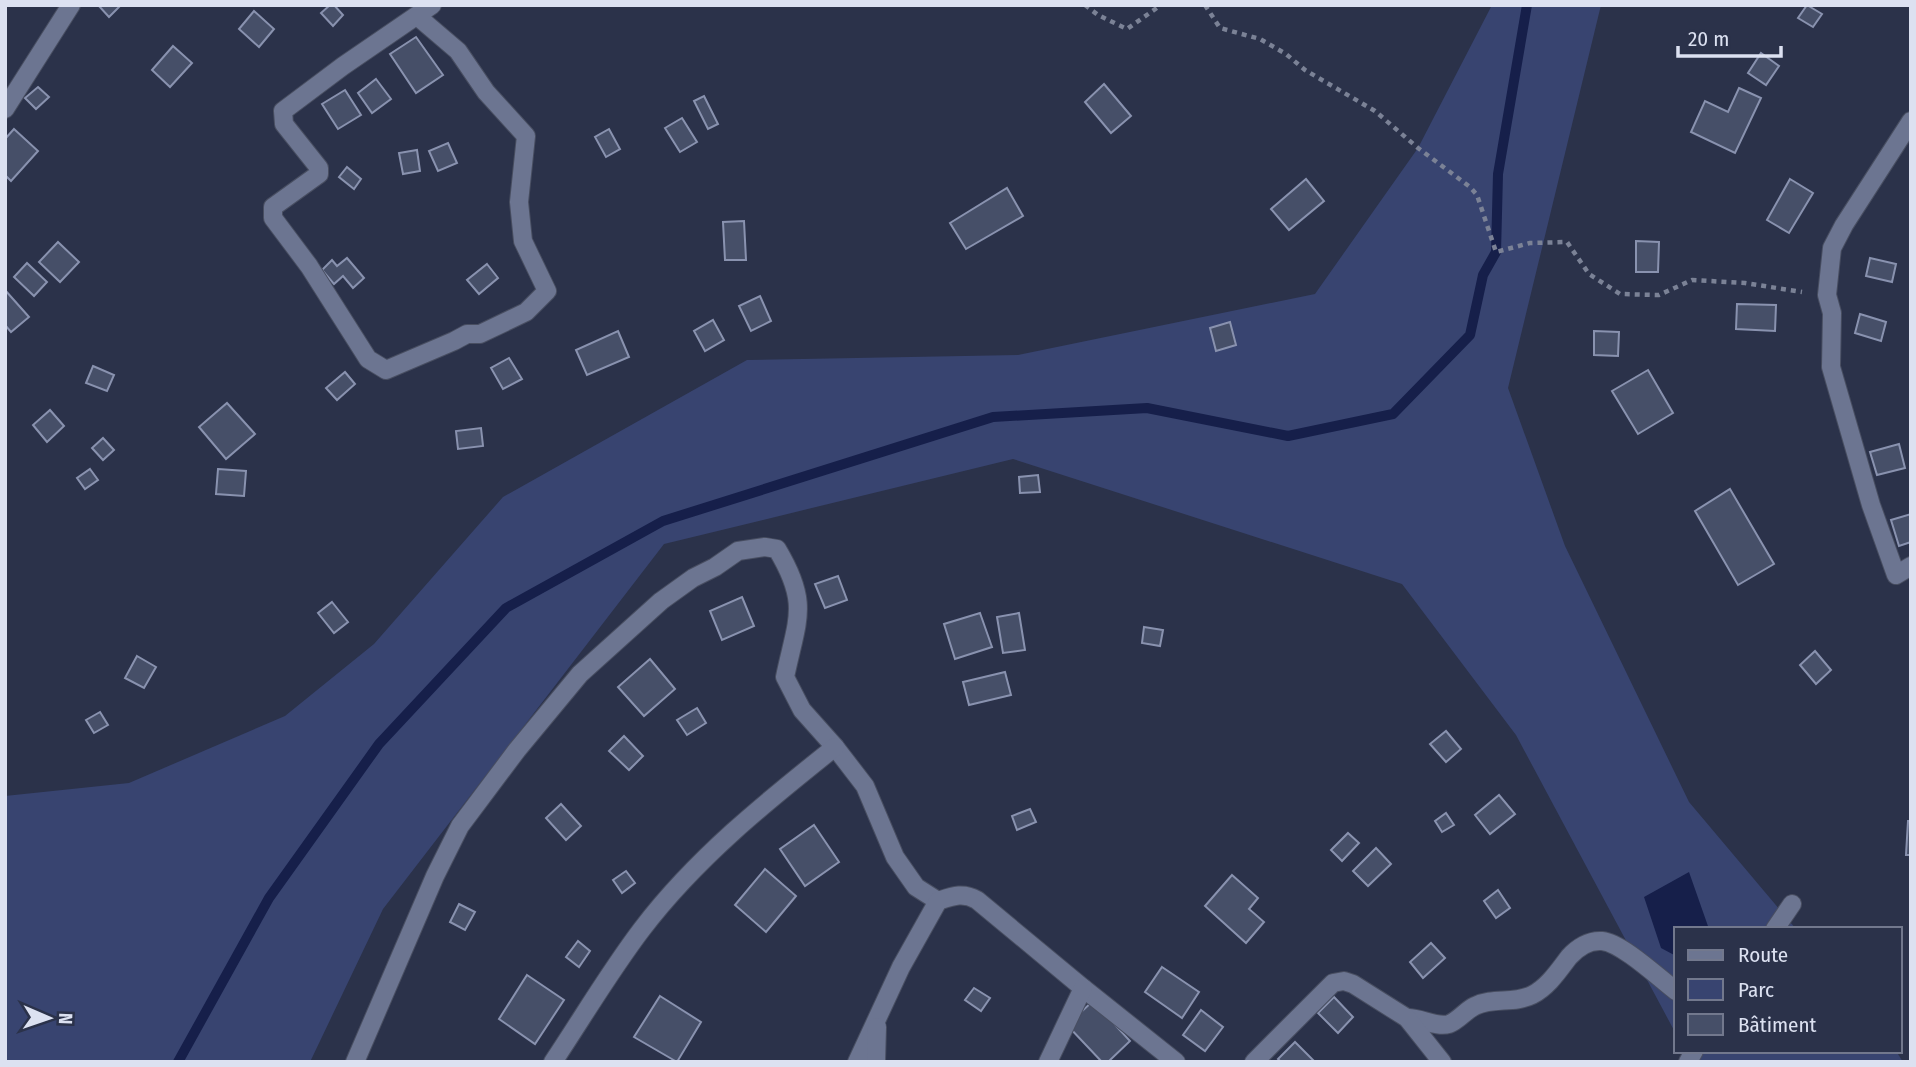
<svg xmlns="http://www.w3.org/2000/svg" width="1916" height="1067" font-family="'Fira Sans Condensed',sans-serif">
<rect width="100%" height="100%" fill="#2b324a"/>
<g fill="#384470">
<polygon points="1492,5 1601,5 1508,388 1565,546 1689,802 1796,929 1676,929 1676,1034 1516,735 1402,584 1013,459 664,544 383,909 310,1062 5,1062 5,796 129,783 285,716 374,644 503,497 747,360 1018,355 1315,294 1418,148"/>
<polygon points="1685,1051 1896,1051 1903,1062 1691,1062"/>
</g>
<polygon fill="#161f4a" points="1689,872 1709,929 1676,929 1676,956 1661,948 1644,897"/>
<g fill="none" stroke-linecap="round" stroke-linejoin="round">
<polyline stroke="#161f4a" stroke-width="10" points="178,1062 269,898 379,744 506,608 663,521 993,417 1147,408 1288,436 1393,414 1470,335 1483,275 1496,252 1498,174 1527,5"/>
</g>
<g fill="#464f68" stroke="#8992af" stroke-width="2">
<polygon points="98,5 121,5 109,17"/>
<polygon points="330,5 334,5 343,15 333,26 321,13"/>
<polygon points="1807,5 1822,14 1813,27 1798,18"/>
<polygon points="254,11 274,29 259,47 239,29"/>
<polygon points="416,37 443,75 416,93 390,54"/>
<polygon points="173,46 192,63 170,87 152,70"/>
<polygon points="1761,53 1779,66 1766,85 1748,73"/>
<polygon points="376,79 391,99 372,113 358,93"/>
<polygon points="1104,84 1131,116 1111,133 1085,102"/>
<polygon points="38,87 49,97 36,109 25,98"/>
<polygon points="1739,88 1761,98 1735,153 1691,132 1705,101 1728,112"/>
<polygon points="345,90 361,115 338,129 322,104"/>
<polygon points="704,96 718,124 708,129 694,101"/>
<polygon points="682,118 697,142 680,152 665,128"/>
<polygon points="14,129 38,151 11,181 5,175 5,139"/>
<polygon points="609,129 620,149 606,157 595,137"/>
<polygon points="448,143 457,163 438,171 429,151"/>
<polygon points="417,150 420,171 403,174 399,153"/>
<polygon points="347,167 361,179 354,189 339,177"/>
<polygon points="1306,179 1324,201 1289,230 1271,209"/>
<polygon points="1790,179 1813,193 1789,233 1767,220"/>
<polygon points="1007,188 1023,216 966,249 950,223"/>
<polygon points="744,221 746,260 725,260 723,222"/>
<polygon points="1636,241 1659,242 1658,272 1636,272"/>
<polygon points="58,242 79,262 60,282 39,262"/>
<polygon points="347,258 364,278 353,288 343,276 334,284 322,270 332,260 337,266"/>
<polygon points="1870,258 1896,264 1892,282 1866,276"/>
<polygon points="27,263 47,282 34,296 14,277"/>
<polygon points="487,264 498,278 479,294 467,280"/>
<polygon points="5,290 29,317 11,332 5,325"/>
<polygon points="760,296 771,321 751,331 739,306"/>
<polygon points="1737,304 1776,305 1775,331 1736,329"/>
<polygon points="1860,314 1886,322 1881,341 1855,333"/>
<polygon points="713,320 724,340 705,351 694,331"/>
<polygon points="1230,322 1236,345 1216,351 1210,328"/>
<polygon points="618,331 629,357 587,375 576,350"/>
<polygon points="1594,331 1619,332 1618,356 1594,355"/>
<polygon points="509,358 522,379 503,389 491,368"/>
<polygon points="93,366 114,375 107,391 86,383"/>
<polygon points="1648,370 1673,413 1638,434 1612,391"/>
<polygon points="345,372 355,384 337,400 326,388"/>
<polygon points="227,403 255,434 226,459 199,427"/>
<polygon points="50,410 64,426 47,442 33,425"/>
<polygon points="481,428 483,446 458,449 456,431"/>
<polygon points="103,438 114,450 103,460 92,448"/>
<polygon points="1899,444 1905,468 1877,475 1870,452"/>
<polygon points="90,469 98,480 85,489 77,478"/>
<polygon points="218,469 246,471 244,496 216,494"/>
<polygon points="1038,475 1040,492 1020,493 1019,477"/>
<polygon points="1730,489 1774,564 1738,585 1695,511"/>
<polygon points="1911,514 1911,542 1899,546 1891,520"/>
<polygon points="838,576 847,600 825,608 815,584"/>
<polygon points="742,597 754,626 722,640 710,611"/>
<polygon points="332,602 348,622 334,633 318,613"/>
<polygon points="980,613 992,647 955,659 944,624"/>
<polygon points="1019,613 1025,650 1003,653 997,617"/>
<polygon points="1144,627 1163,630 1160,646 1142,643"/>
<polygon points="1815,651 1831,670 1816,684 1800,665"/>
<polygon points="137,656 156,667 144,688 125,678"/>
<polygon points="650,659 675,689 644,716 618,687"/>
<polygon points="1005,672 1011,695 969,705 963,682"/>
<polygon points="697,708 706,723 687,735 677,720"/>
<polygon points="100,712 108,725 94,733 86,720"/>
<polygon points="1446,731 1461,749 1446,762 1430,744"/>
<polygon points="624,736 643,756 629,770 609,751"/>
<polygon points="1499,795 1515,814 1490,834 1475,815"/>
<polygon points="561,804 581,826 566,840 546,818"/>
<polygon points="1030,809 1036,822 1017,830 1012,816"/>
<polygon points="1446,813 1454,825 1442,832 1435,821"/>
<polygon points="1908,821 1911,821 1911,855 1906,855"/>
<polygon points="814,825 839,862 805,886 780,849"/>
<polygon points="1348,833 1359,843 1342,861 1331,850"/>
<polygon points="1376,848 1391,864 1368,886 1353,871"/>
<polygon points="765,869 796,896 766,932 735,905"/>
<polygon points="626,871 635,883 622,893 613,880"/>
<polygon points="1232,875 1258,898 1249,909 1264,922 1246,943 1205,906"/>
<polygon points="1498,890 1510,908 1496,918 1484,901"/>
<polygon points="459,904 475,912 465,930 450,922"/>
<polygon points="578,941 590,951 579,967 566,957"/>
<polygon points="1431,943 1445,958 1423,978 1410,962"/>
<polygon points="1162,967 1199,992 1182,1018 1145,992"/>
<polygon points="527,975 564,1000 535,1044 499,1019"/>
<polygon points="974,988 990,998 981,1011 965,1000"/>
<polygon points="660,996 701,1022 677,1062 634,1037"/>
<polygon points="1334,997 1353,1017 1338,1033 1318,1013"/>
<polygon points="1093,1001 1130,1041 1108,1062 1102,1062 1067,1025"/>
<polygon points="1201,1010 1223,1027 1205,1051 1183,1035"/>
<polygon points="1295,1042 1314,1061 1313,1062 1281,1062 1278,1059"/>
</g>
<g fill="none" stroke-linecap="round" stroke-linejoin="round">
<defs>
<g id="street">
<polyline points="417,16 458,51 486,92 526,136 519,202 523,241 547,291 526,312 480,334 467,334 454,341 386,370 368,359 309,266 273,218 273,207 319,174 319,168 284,124 283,111 343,66 432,5"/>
<polyline points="5,109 71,5"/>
<polyline points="1911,121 1844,225 1832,248 1827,295 1832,313 1831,367 1871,505 1896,575 1911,566"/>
<polyline points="1775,929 1792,904"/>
<path d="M1407 1018C1420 1017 1436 1028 1449 1024 1458 1021 1466 1010 1475 1006 1493 997 1514 1004 1532 995 1548 987 1559 970 1569 957 1577 948 1589 940 1602 941 1622 943 1659 978 1676 991"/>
<path d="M355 1062 435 876 460 826 517 750 580 674 661 601 693 578 715 567 738 551 765 547 777 549C810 604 797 619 785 677L802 710 835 747 865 786 895 857 916 887 938 901"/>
<path d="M553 1062C583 1017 610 971 642 929 696 858 766 802 835 747"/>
<path d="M857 1062 901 967 938 901C953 896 963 892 977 900L1083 988 1176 1062"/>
<polyline points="876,1062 877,1027"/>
<polyline points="1048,1062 1083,988"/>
<polyline points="1254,1062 1333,983 1344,981 1353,984 1407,1018 1442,1062"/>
<polyline points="1688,1062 1694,1051"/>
</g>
</defs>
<use href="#street" stroke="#484e61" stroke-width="20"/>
<g stroke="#7b8296" stroke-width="4.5" stroke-dasharray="5 5" stroke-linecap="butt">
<polyline points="1085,5 1098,15 1127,29 1161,5"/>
<polyline points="1205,5 1220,28 1260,39 1286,54 1305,70 1375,111 1418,148 1470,187 1477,195 1496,252 1530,243 1567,242 1589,274 1620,294 1659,295 1692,280 1745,283 1802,292"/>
</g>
<use href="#street" stroke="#6c7591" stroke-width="18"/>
</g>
<rect width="1916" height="1067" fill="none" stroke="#dce1f1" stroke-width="14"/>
<rect x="1674" y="927" width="228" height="126" fill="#2b324a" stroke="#72788d" stroke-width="2"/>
<rect x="1688" y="950" width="35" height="10" fill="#6c7591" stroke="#72788d" stroke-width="2"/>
<text x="1738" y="962" font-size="21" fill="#dce1f1">Route</text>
<rect x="1688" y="979" width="35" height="21" fill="#384470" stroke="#72788d" stroke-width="2"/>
<text x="1738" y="997" font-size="21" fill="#dce1f1">Parc</text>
<rect x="1688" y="1014" width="35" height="21" fill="#464f68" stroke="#72788d" stroke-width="2"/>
<text x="1738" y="1032" font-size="21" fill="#dce1f1">Bâtiment</text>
<g transform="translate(49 1018) rotate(92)" stroke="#2b324a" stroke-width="5" paint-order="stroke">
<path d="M0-5L12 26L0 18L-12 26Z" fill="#dce1f1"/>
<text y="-10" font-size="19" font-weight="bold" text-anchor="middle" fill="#dce1f1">N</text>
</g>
<path d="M1678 46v10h103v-10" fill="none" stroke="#dce1f1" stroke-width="3.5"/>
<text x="1688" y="46" font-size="21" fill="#dce1f1" stroke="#2b324a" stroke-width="5" paint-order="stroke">20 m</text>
</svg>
